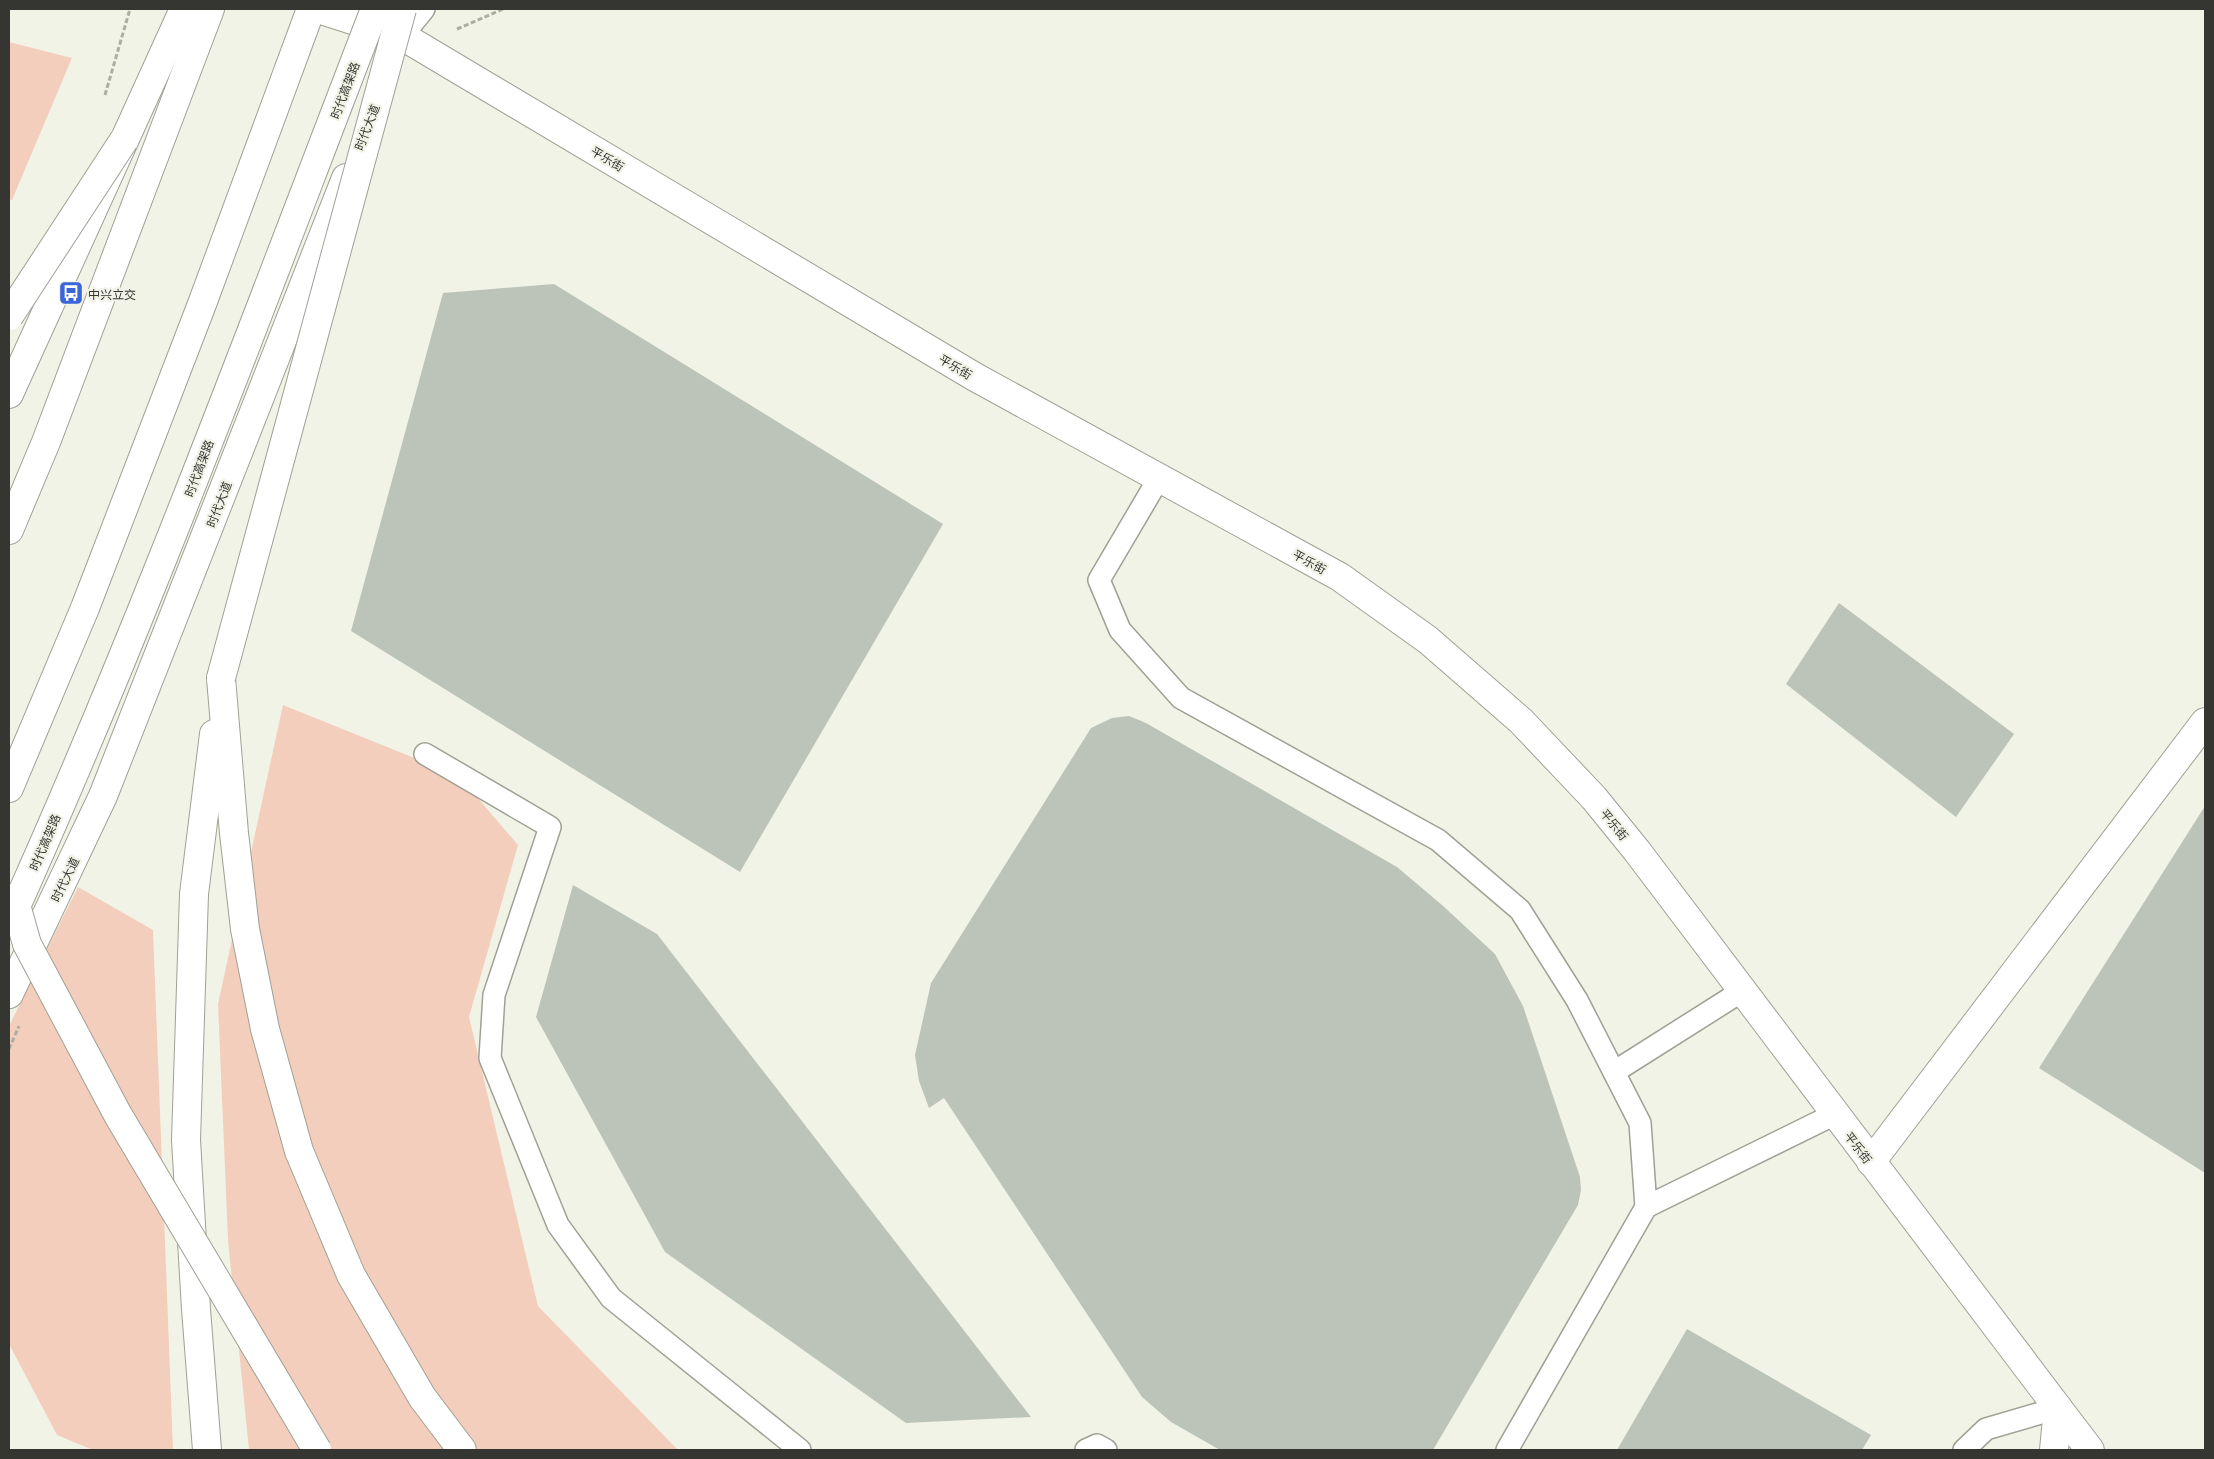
<svg xmlns="http://www.w3.org/2000/svg" width="2214" height="1459" font-family="Georgia,'Noto Sans SC',serif">
<rect width="100%" height="100%" fill="#f2f3e7"/>
<g fill="#f4cebd">
<polygon points="9,42 72,58 12,200 9,199"/>
<polygon points="283,705 459,776 518,845 469,1017 538,1306 678,1450 249,1450 228,1240 218,1004"/>
<polygon points="78,887 153,930 173,1450 93,1450 57,1435 9,1344 9,1026"/>
</g>
<g fill="#bcc4ba">
<polygon points="554,284 943,524 740,872 351,631 443,293"/>
<polygon points="1839,603 2014,734 1956,817 1786,684"/>
<polygon points="1129,716 1146,723 1397,867 1442,905 1495,954 1523,1006 1580,1177 1581,1190 1578,1205 1433,1450 1220,1450 1171,1422 1142,1397 944,1098 929,1108 919,1081 915,1055 931,983 1091,728 1112,718"/>
<polygon points="2205,806 2205,1173 2039,1068"/>
<polygon points="573,885 657,934 1031,1417 906,1423 665,1252 536,1017"/>
<polygon points="1687,1329 1871,1435 1862,1450 1617,1450"/>
</g>
<g fill="none" stroke-linecap="round" stroke-linejoin="round">
<defs>
<g id="service">
<polyline points="402,36 424,9"/>
<polyline points="1159,478 1099,580 1120,630 1181,698 1438,840 1520,910 1577,1000 1640,1123 1646,1207"/>
<polyline points="425,754 550,827 494,995 490,1058 558,1225 611,1298 800,1450"/>
<polyline points="1614,1072 1742,991"/>
<polyline points="1086,1450 1097,1445 1106,1450"/>
<polyline points="1507,1450 1646,1207 1835,1114"/>
<polyline points="1964,1450 1986,1429 2058,1408"/>
</g>
<g id="minor">
<polyline points="1871,1162 2205,722"/>
<polyline points="2058,1408 2090,1450"/>
<polyline points="2054,1450 2058,1408"/>
</g>
<polyline id="tertiary" points="318,9 402,36 419,46 975,377 1340,577 1428,640 1521,721 1594,798 1637,851 2058,1408"/>
<g id="primary">
<polyline points="9,530 46,442 210,9"/>
<polyline points="9,994 103,796 346,178"/>
</g>
<g id="trunk">
<polyline points="9,394 184,9"/>
<polyline points="221,678 234,833 245,929 265,1029 299,1151 351,1275 422,1397 462,1450"/>
<polyline points="9,788 85,608 202,304 311,9"/>
<polyline points="207,1450 196,1309 186,1140 194,894 214,734"/>
</g>
</defs>
<use href="#service" stroke="#a0a095" stroke-width="24"/>
<use href="#minor" stroke="#a0a095" stroke-width="30"/>
<use href="#tertiary" stroke="#a0a095" stroke-width="30"/>
<use href="#primary" stroke="#a0a095" stroke-width="30"/>
<use href="#trunk" stroke="#a0a095" stroke-width="30"/>
<g stroke="#adada4" stroke-width="3" stroke-dasharray="5 2.5" stroke-linecap="butt">
<polyline points="457,29 503,9"/>
<polyline points="105,95 130,9"/>
<polyline points="9,1049 19,1026"/>
</g>
<use href="#service" stroke="#fff" stroke-width="21"/>
<use href="#minor" stroke="#fff" stroke-width="28"/>
<use href="#tertiary" stroke="#fff" stroke-width="28"/>
<use href="#primary" stroke="#fff" stroke-width="28"/>
<use href="#trunk" stroke="#fff" stroke-width="28"/>
<defs>
<g id="trunk-bridge">
<polyline points="9,316 124,140"/>
<polyline points="221,678 402,9"/>
<polyline points="14,898 27,944 118,1115 317,1450"/>
<path d="M9 922C144 623 257 315 375 9"/>
</g>
</defs>
<use href="#trunk-bridge" stroke="#a0a095" stroke-width="30" stroke-linecap="butt"/>
<use href="#trunk-bridge" stroke="#fff" stroke-width="28"/>
</g>
<defs>
<symbol id="bus-square" viewBox="-11 -11 22 22"><rect x="-9" y="-9" width="18" height="18" rx="4" fill="#3b66d7" stroke="#f2f3e7"/><path d="M-5-6H5V4H4V6H2V4H-2V6H-4V4H-5ZM-3.5-4V0h7V-4ZM-3.5 1.2v1.5H-2V1.2ZM2 1.2v1.5H3.5V1.2Z" fill="#fff"/></symbol>
</defs>
<g fill-rule="evenodd">
<use href="#bus-square" x="57" y="279" width="28" height="28"/>
</g>
<g text-anchor="middle" dominant-baseline="central" stroke-width="4.5" stroke-linejoin="round" paint-order="stroke">
<g font-size="12" fill="#353531" stroke="#f2f3e7">
<text transform="translate(344 90) rotate(-69)">时代高架路</text>
<text transform="translate(366 127) rotate(-69)">时代大道</text>
<text transform="translate(608 158) rotate(31)">平乐街</text>
<text transform="translate(956 366) rotate(31)">平乐街</text>
<text transform="translate(198 468) rotate(-69)">时代高架路</text>
<text transform="translate(218 504) rotate(-69)">时代大道</text>
<text transform="translate(1310 561) rotate(29)">平乐街</text>
<text transform="translate(1615 824) rotate(51)">平乐街</text>
<text transform="translate(44 842) rotate(-67)">时代高架路</text>
<text transform="translate(64 879) rotate(-64)">时代大道</text>
<text transform="translate(1859 1147) rotate(53)">平乐街</text>
</g>
<g font-size="12" fill="#353531" stroke="#f2f3e7" text-anchor="start">
<text x="88" y="293">中兴立交</text>
</g>
</g>
<rect width="2214" height="1459" fill="none" stroke="#353531" stroke-width="20"/>
</svg>
